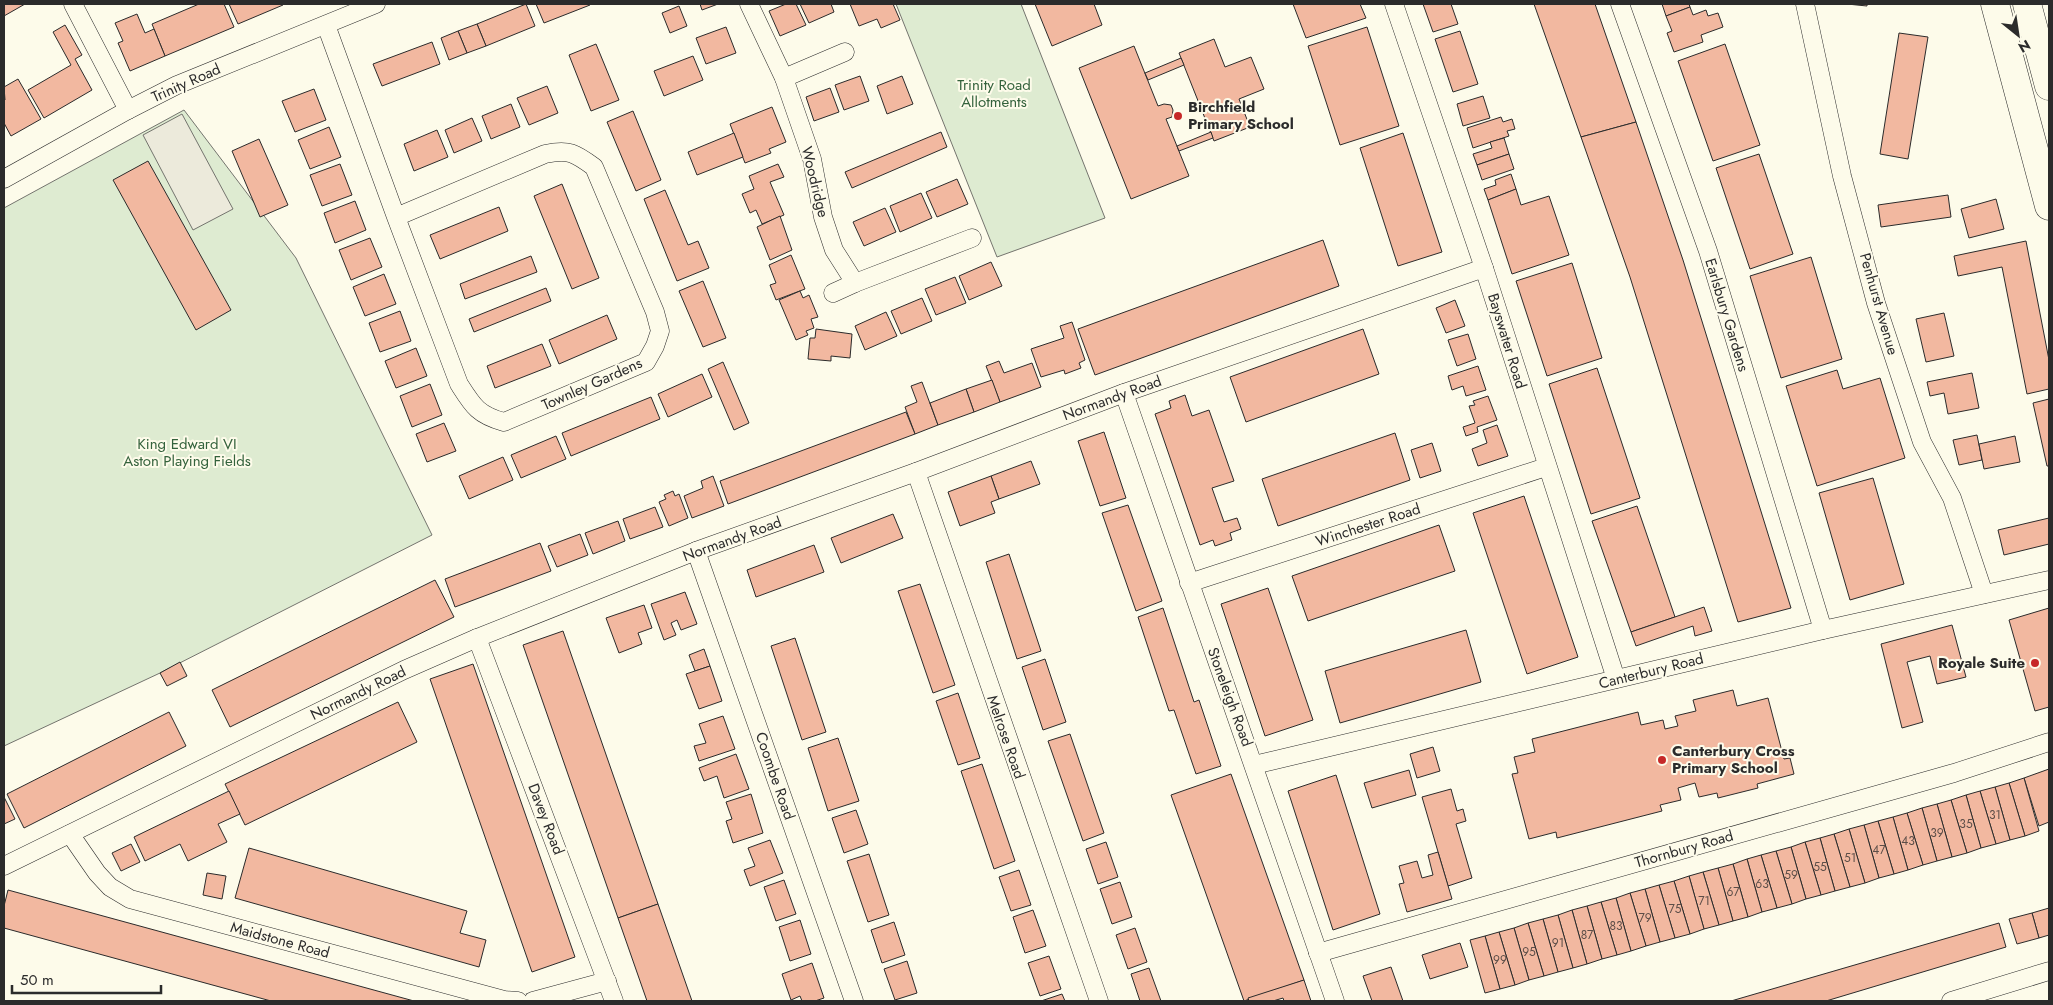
<svg xmlns="http://www.w3.org/2000/svg" width="2053" height="1005" font-family="Jost,sans-serif">
<rect width="100%" height="100%" fill="#fdfbea"/>
<g fill="#deebd1" stroke="#74746e">
<polygon points="896,4 1021,4 1105,218 997,257"/>
<polygon points="184,110 296,258 432,535 160,673 4,746 4,208"/>
</g>
<polygon fill="#eceadb" stroke="#74746e" points="182,114 233,209 193,230 143,135"/>
<g fill="#f2b8a0" stroke="#2b2b2b">
<polygon points="4,4 25,4 4,16"/>
<polygon points="199,4 224,4 234,27 165,56 152,24"/>
<polygon points="229,4 282,4 283,5 238,24"/>
<polygon points="526,4 535,26 486,46 477,24"/>
<polygon points="536,4 590,4 590,5 544,23"/>
<polygon points="700,4 718,4 702,10"/>
<polygon points="786,4 796,4 806,25 780,36 769,11"/>
<polygon points="800,4 831,4 834,12 809,23"/>
<polygon points="850,4 893,4 900,20 881,28 877,19 859,26"/>
<polygon points="1035,4 1094,4 1102,25 1052,46"/>
<polygon points="1293,4 1360,4 1366,18 1306,38"/>
<polygon points="1423,4 1451,4 1458,24 1433,32"/>
<polygon points="1534,4 1595,4 1636,122 1581,137"/>
<polygon points="1662,4 1689,4 1690,7 1666,16"/>
<polygon points="1847,4 1867,4 1867,6"/>
<polygon points="679,6 687,26 670,33 662,13"/>
<polygon points="1690,7 1693,15 1706,10 1708,16 1718,13 1723,27 1701,35 1703,42 1674,52 1667,33 1672,31 1666,16"/>
<polygon points="137,14 145,33 154,29 165,56 130,71 118,43 123,41 115,23"/>
<polygon points="477,24 486,46 467,53 458,31"/>
<polygon points="65,25 82,55 75,59 92,90 44,118 28,90 71,65 53,32"/>
<polygon points="726,27 736,53 706,64 696,38"/>
<polygon points="1367,27 1399,126 1340,145 1308,46"/>
<polygon points="458,31 467,53 449,60 441,38"/>
<polygon points="1460,31 1478,84 1453,92 1435,39"/>
<polygon points="1899,33 1928,37 1908,159 1880,154"/>
<polygon points="1214,39 1225,67 1251,57 1264,89 1239,99 1250,127 1214,141 1179,53"/>
<polygon points="432,42 440,64 382,86 373,64"/>
<polygon points="596,44 619,100 591,111 569,55"/>
<polygon points="1725,44 1760,145 1713,161 1678,61"/>
<polygon points="1134,46 1158,106 1164,104 1171,105 1173,110 1172,117 1166,119 1189,176 1131,199 1079,68"/>
<polygon points="693,56 703,80 664,96 654,71"/>
<polygon points="1181,58 1184,65 1148,80 1145,73"/>
<polygon points="860,76 869,101 844,110 835,85"/>
<polygon points="902,76 913,104 887,114 877,86"/>
<polygon points="18,79 41,119 11,136 4,123 4,101 5,100 4,87"/>
<polygon points="547,86 558,113 529,125 517,98"/>
<polygon points="830,88 839,112 814,121 806,97"/>
<polygon points="314,89 326,120 295,132 282,101"/>
<polygon points="1483,96 1490,118 1463,126 1457,104"/>
<polygon points="511,104 520,127 491,139 482,116"/>
<polygon points="772,107 786,142 769,149 771,153 745,163 730,124"/>
<polygon points="633,111 661,180 636,191 607,122"/>
<polygon points="1501,117 1503,122 1512,119 1515,129 1507,131 1509,136 1473,148 1467,128"/>
<polygon points="472,118 482,141 454,153 445,130"/>
<polygon points="1636,122 1683,260 1791,608 1738,622 1630,277 1581,137"/>
<polygon points="329,127 341,157 310,169 298,140"/>
<polygon points="437,130 448,157 414,171 404,144"/>
<polygon points="941,132 947,147 852,188 845,172"/>
<polygon points="1211,132 1213,138 1179,151 1177,146"/>
<polygon points="734,133 743,157 697,175 688,152"/>
<polygon points="1403,133 1442,252 1398,266 1360,148"/>
<polygon points="1504,138 1509,154 1477,165 1473,154 1492,148 1490,142"/>
<polygon points="259,139 288,205 260,217 232,151"/>
<polygon points="1509,154 1514,169 1482,180 1477,165"/>
<polygon points="1759,154 1793,254 1750,269 1716,168"/>
<polygon points="148,161 231,310 196,330 113,180"/>
<polygon points="340,164 352,195 322,206 310,175"/>
<polygon points="778,164 784,177 770,182 784,215 762,224 756,210 750,213 742,194 754,189 749,176"/>
<polygon points="1511,174 1516,189 1488,200 1484,189 1496,185 1495,180"/>
<polygon points="957,179 968,204 937,217 926,192"/>
<polygon points="562,184 599,278 572,289 534,196"/>
<polygon points="1516,189 1521,205 1549,196 1569,255 1512,274 1488,200"/>
<polygon points="665,190 688,245 698,241 709,268 677,281 644,199"/>
<polygon points="921,193 932,218 900,232 890,206"/>
<polygon points="1948,195 1951,217 1881,227 1878,205"/>
<polygon points="1996,199 2004,229 1969,238 1961,209"/>
<polygon points="355,201 366,230 335,243 324,213"/>
<polygon points="499,207 508,231 440,259 430,235"/>
<polygon points="885,208 896,232 864,246 853,222"/>
<polygon points="780,216 792,250 770,260 757,227"/>
<polygon points="370,238 382,267 351,280 339,250"/>
<polygon points="1323,240 1339,286 1095,375 1078,329"/>
<polygon points="2026,241 2049,360 2049,389 2027,394 2002,267 1958,276 1954,256"/>
<polygon points="791,255 805,289 776,300 770,285 776,283 769,265"/>
<polygon points="531,256 537,272 465,299 460,284"/>
<polygon points="1811,257 1842,359 1781,378 1750,276"/>
<polygon points="991,262 1002,286 969,300 959,276"/>
<polygon points="1572,263 1602,358 1547,376 1516,281"/>
<polygon points="384,274 396,304 365,316 353,287"/>
<polygon points="955,277 966,303 936,315 925,289"/>
<polygon points="703,281 726,338 703,347 679,291"/>
<polygon points="546,288 551,301 474,332 469,319"/>
<polygon points="800,291 803,298 809,295 818,317 811,319 814,328 806,331 808,335 796,340 779,300"/>
<polygon points="922,298 932,321 901,334 891,311"/>
<polygon points="1455,300 1465,326 1446,333 1436,308"/>
<polygon points="400,311 411,341 380,352 369,323"/>
<polygon points="886,312 897,336 865,350 855,326"/>
<polygon points="1944,313 1954,356 1926,362 1916,319"/>
<polygon points="607,315 617,339 559,364 549,340"/>
<polygon points="1072,322 1085,360 1079,363 1081,368 1065,374 1064,370 1041,377 1031,349 1064,338 1060,326"/>
<polygon points="816,329 852,334 850,358 831,356 831,361 808,359 810,338 815,338"/>
<polygon points="1363,329 1379,374 1246,422 1230,377"/>
<polygon points="1468,334 1476,359 1457,366 1448,340"/>
<polygon points="542,344 551,366 495,388 487,366"/>
<polygon points="416,348 427,376 396,388 385,361"/>
<polygon points="999,361 1004,373 1032,363 1041,387 1000,402 986,366"/>
<polygon points="723,362 749,423 734,430 708,369"/>
<polygon points="1478,366 1486,390 1466,396 1463,386 1452,390 1448,376"/>
<polygon points="1597,368 1640,498 1591,514 1549,384"/>
<polygon points="1837,370 1843,389 1880,378 1905,458 1817,486 1786,386"/>
<polygon points="1972,373 1979,408 1948,414 1944,393 1930,396 1927,382"/>
<polygon points="702,374 712,397 668,417 658,394"/>
<polygon points="992,380 1000,402 974,412 966,389"/>
<polygon points="922,382 938,425 915,434 905,407 917,402 911,386"/>
<polygon points="430,384 442,415 412,427 400,396"/>
<polygon points="966,389 974,412 938,425 930,403"/>
<polygon points="1185,395 1192,416 1209,410 1234,481 1212,488 1224,522 1237,518 1241,529 1230,533 1232,540 1215,546 1213,540 1200,545 1155,414 1171,408 1169,401"/>
<polygon points="1488,396 1497,420 1477,427 1478,432 1466,436 1463,427 1475,423 1469,406 1475,405 1473,401"/>
<polygon points="651,397 660,419 571,456 562,433"/>
<polygon points="2049,399 2049,466 2047,466 2033,403"/>
<polygon points="906,412 915,434 728,504 720,481"/>
<polygon points="444,423 456,451 427,462 416,434"/>
<polygon points="1497,425 1508,456 1478,466 1472,449 1487,443 1483,430"/>
<polygon points="1104,432 1126,498 1100,506 1078,441"/>
<polygon points="1395,433 1410,480 1278,526 1262,479"/>
<polygon points="1977,435 1982,460 1959,465 1953,440"/>
<polygon points="556,436 566,459 521,478 511,455"/>
<polygon points="2015,436 2020,462 1984,469 1979,444"/>
<polygon points="1432,443 1441,471 1420,478 1411,450"/>
<polygon points="503,457 513,480 469,499 459,476"/>
<polygon points="1031,461 1040,484 999,499 991,476"/>
<polygon points="713,476 724,506 692,518 684,496 703,488 701,481"/>
<polygon points="991,476 999,499 991,502 995,513 960,526 948,492"/>
<polygon points="1873,478 1904,584 1850,600 1819,493"/>
<polygon points="673,491 675,496 679,494 688,518 669,526 659,502 666,499 664,495"/>
<polygon points="1524,496 1578,657 1527,674 1473,513"/>
<polygon points="1128,505 1162,601 1136,611 1102,513"/>
<polygon points="1637,506 1675,617 1631,632 1592,521"/>
<polygon points="655,507 663,527 630,539 623,519"/>
<polygon points="893,514 903,538 841,563 831,538"/>
<polygon points="2049,518 2049,544 2004,555 1998,530"/>
<polygon points="618,521 625,541 593,554 585,533"/>
<polygon points="1439,525 1455,571 1308,621 1292,576"/>
<polygon points="580,534 588,555 557,567 548,546"/>
<polygon points="540,543 551,571 455,607 445,579"/>
<polygon points="814,545 824,572 756,597 747,570"/>
<polygon points="1009,554 1041,651 1017,659 986,562"/>
<polygon points="435,580 454,617 230,727 212,690"/>
<polygon points="920,584 955,685 933,693 898,591"/>
<polygon points="1268,588 1313,720 1265,736 1221,604"/>
<polygon points="685,592 697,624 681,630 677,620 671,623 676,635 664,640 651,604"/>
<polygon points="644,605 652,628 638,633 642,644 619,653 606,618"/>
<polygon points="1704,607 1712,631 1695,636 1693,626 1636,646 1631,632"/>
<polygon points="1163,608 1194,702 1199,700 1221,766 1196,774 1174,710 1169,711 1138,617"/>
<polygon points="2049,608 2049,707 2035,711 2009,620"/>
<polygon points="1952,625 1966,677 1937,684 1930,656 1907,662 1923,722 1902,728 1881,644"/>
<polygon points="1466,630 1481,682 1340,723 1325,671"/>
<polygon points="563,631 658,904 618,918 523,645"/>
<polygon points="795,638 826,732 802,740 771,646"/>
<polygon points="704,649 710,666 695,671 689,655"/>
<polygon points="1045,659 1066,722 1043,730 1022,667"/>
<polygon points="180,662 187,676 167,686 160,673"/>
<polygon points="473,664 575,957 532,972 430,679"/>
<polygon points="710,666 722,701 699,709 686,674"/>
<polygon points="1733,690 1737,706 1768,698 1784,759 1790,758 1794,774 1757,784 1758,788 1718,798 1717,793 1699,797 1695,783 1678,788 1681,800 1660,805 1662,811 1557,838 1556,832 1529,839 1512,774 1518,773 1514,757 1535,752 1532,739 1638,712 1641,725 1663,720 1665,729 1678,726 1675,716 1696,711 1693,700"/>
<polygon points="958,693 980,758 958,765 936,701"/>
<polygon points="398,702 417,742 245,825 225,784"/>
<polygon points="169,712 186,746 24,828 7,794"/>
<polygon points="723,716 735,749 699,761 694,746 706,743 699,724"/>
<polygon points="1070,734 1104,833 1083,841 1048,741"/>
<polygon points="838,738 859,801 828,811 808,748"/>
<polygon points="1433,747 1440,771 1417,778 1410,754"/>
<polygon points="736,754 749,789 724,798 717,776 704,781 699,768"/>
<polygon points="982,764 1015,861 994,869 961,771"/>
<polygon points="2049,769 2049,822 2039,826 2024,778"/>
<polygon points="1409,770 1416,795 1372,808 1364,783"/>
<polygon points="1231,774 1304,980 1244,1001 1171,795"/>
<polygon points="1336,775 1380,914 1333,930 1288,791"/>
<polygon points="2024,778 2039,831 2025,836 2009,783"/>
<polygon points="2009,783 2025,836 2010,840 1995,787"/>
<polygon points="1995,787 2010,840 1996,844 1980,791"/>
<polygon points="1451,789 1457,811 1463,809 1466,821 1456,824 1472,878 1448,886 1422,797"/>
<polygon points="229,791 240,814 218,824 227,842 188,861 180,844 145,861 134,837"/>
<polygon points="1980,791 1996,844 1981,848 1966,795"/>
<polygon points="751,794 763,833 733,843 726,821 732,819 726,802"/>
<polygon points="1966,795 1981,848 1967,853 1951,800"/>
<polygon points="4,797 15,819 4,824"/>
<polygon points="1951,800 1967,853 1952,857 1937,804"/>
<polygon points="1937,804 1952,857 1937,861 1922,808"/>
<polygon points="1922,808 1937,861 1923,865 1907,813"/>
<polygon points="856,810 868,844 844,853 832,818"/>
<polygon points="1907,813 1923,865 1908,870 1893,817"/>
<polygon points="1893,817 1908,870 1894,874 1878,821"/>
<polygon points="1878,821 1894,874 1879,878 1864,825"/>
<polygon points="1864,825 1879,878 1865,883 1849,829"/>
<polygon points="1849,829 1865,883 1850,887 1834,834"/>
<polygon points="1834,834 1850,887 1835,891 1820,838"/>
<polygon points="1820,838 1835,891 1821,895 1805,842"/>
<polygon points="770,840 783,873 750,886 744,870 755,866 748,848"/>
<polygon points="1106,842 1118,877 1098,884 1086,849"/>
<polygon points="1805,842 1821,895 1806,899 1791,847"/>
<polygon points="131,844 140,862 121,871 112,853"/>
<polygon points="1791,847 1806,899 1792,904 1776,851"/>
<polygon points="249,848 467,911 460,933 486,940 479,967 235,898"/>
<polygon points="1776,851 1792,904 1777,908 1761,855"/>
<polygon points="1438,852 1452,899 1407,912 1399,884 1404,883 1399,866 1417,861 1422,878 1433,875 1428,855"/>
<polygon points="869,854 889,915 868,922 847,861"/>
<polygon points="1761,855 1777,908 1762,912 1747,859"/>
<polygon points="1747,859 1762,912 1748,917 1733,864"/>
<polygon points="1733,864 1748,917 1733,921 1718,868"/>
<polygon points="1718,868 1733,921 1719,925 1703,872"/>
<polygon points="1019,870 1031,905 1011,911 999,877"/>
<polygon points="1703,872 1719,925 1704,929 1689,876"/>
<polygon points="207,873 226,876 222,899 203,895"/>
<polygon points="1689,876 1704,929 1690,934 1674,881"/>
<polygon points="784,880 796,914 776,921 764,887"/>
<polygon points="1674,881 1690,934 1675,938 1659,885"/>
<polygon points="1120,882 1132,917 1112,924 1100,889"/>
<polygon points="1659,885 1675,938 1660,942 1645,889"/>
<polygon points="1645,889 1660,942 1646,946 1630,893"/>
<polygon points="8,890 414,1001 271,1001 4,928 4,906"/>
<polygon points="1630,893 1646,946 1631,951 1616,898"/>
<polygon points="1616,898 1631,951 1617,955 1601,902"/>
<polygon points="1601,902 1617,955 1602,959 1587,906"/>
<polygon points="658,904 692,1001 647,1001 618,918"/>
<polygon points="1587,906 1602,959 1587,964 1572,910"/>
<polygon points="2049,908 2049,935 2039,938 2032,913"/>
<polygon points="1033,910 1046,946 1025,953 1013,917"/>
<polygon points="1572,910 1587,964 1573,968 1558,915"/>
<polygon points="2032,913 2039,938 2017,944 2009,919"/>
<polygon points="1558,915 1573,968 1558,972 1543,919"/>
<polygon points="1543,919 1558,972 1544,976 1528,923"/>
<polygon points="800,920 811,954 790,961 779,927"/>
<polygon points="894,922 905,955 882,963 871,930"/>
<polygon points="1528,923 1544,976 1529,980 1514,928"/>
<polygon points="1999,923 2006,947 1826,1001 1731,1001"/>
<polygon points="1135,928 1147,962 1128,969 1116,935"/>
<polygon points="1514,928 1529,980 1515,985 1499,932"/>
<polygon points="1499,932 1515,985 1500,989 1485,936"/>
<polygon points="1485,936 1500,989 1485,993 1470,940"/>
<polygon points="1460,943 1468,967 1430,979 1422,955"/>
<polygon points="1049,956 1061,989 1040,996 1028,963"/>
<polygon points="907,961 917,993 895,1000 884,969"/>
<polygon points="812,963 824,998 815,1001 802,1001 800,996 791,1000 782,974"/>
<polygon points="1391,967 1403,1001 1372,1001 1363,976"/>
<polygon points="1149,968 1161,1001 1140,1001 1131,974"/>
<polygon points="1304,980 1311,1001 1284,1001 1283,998 1273,1001 1249,1001 1248,998"/>
<polygon points="1062,994 1065,1001 1041,1001"/>
</g>
<g fill="none" stroke-linecap="round" stroke-linejoin="round">
<defs>
<g id="minor">
<polyline points="73,4 128,110"/>
<polyline points="749,4 784,78 812,159 823,217 834,250 855,283 972,238"/>
<polyline points="1394,4 1484,268 1616,679"/>
<polyline points="1620,4 1708,251 1823,630"/>
<polyline points="1805,4 1842,176 1876,303 1922,442 1952,498 1984,594"/>
<path d="M326 25 396 217 459 384C473 406 478 415 504 422L646 362 655 346 660 331 655 312 594 167C575 153 569 149 545 154L396 217"/>
<polyline points="784,78 845,52"/>
<polyline points="4,179 128,110 177,85 376,4"/>
<polyline points="833,293 855,283"/>
<polyline points="1124,393 1335,1001"/>
<polyline points="916,472 1099,1001"/>
<polyline points="696,551 854,1001"/>
<polyline points="1189,583 1546,467"/>
<polyline points="477,638 614,1001"/>
<polyline points="1254,765 1823,630 2049,580"/>
<polyline points="70,834 97,873 110,887 130,899 504,1000 518,1001"/>
<polyline points="4,866 404,670 477,638 696,551 916,472 1124,393 1484,268"/>
<polyline points="1318,953 1954,773 2049,742"/>
<polyline points="533,1001 607,981"/>
<polyline points="1951,1001 2049,971"/>
</g>
<g id="trunk">
<polyline points="1995,4 2049,206"/>
<polyline points="2027,4 2049,86"/>
</g>
</defs>
<use href="#minor" stroke="#2b2b2b" stroke-width="19"/>
<use href="#trunk" stroke="#2b2b2b" stroke-width="29"/>
<use href="#minor" stroke="#fdfbea" stroke-width="18"/>
<use href="#trunk" stroke="#fdfbea" stroke-width="28"/>
</g>
<g fill="#c62828" stroke="#fdfbea" stroke-width="2">
<circle cx="1178" cy="116" r="5"/>
<circle cx="2035" cy="663" r="5"/>
<circle cx="1662" cy="760" r="5"/>
</g>
<g text-anchor="middle" dominant-baseline="central" stroke-width="4" stroke-linejoin="round" paint-order="stroke">
<g font-size="12" fill="#5d4e48">
<text x="1995" y="815">31</text>
<text x="1966" y="824">35</text>
<text x="1937" y="833">39</text>
<text x="1908" y="841">43</text>
<text x="1879" y="850">47</text>
<text x="1850" y="858">51</text>
<text x="1820" y="867">55</text>
<text x="1791" y="875">59</text>
<text x="1762" y="884">63</text>
<text x="1733" y="892">67</text>
<text x="1704" y="901">71</text>
<text x="1675" y="909">75</text>
<text x="1645" y="918">79</text>
<text x="1616" y="926">83</text>
<text x="1587" y="935">87</text>
<text x="1558" y="943">91</text>
<text x="1529" y="952">95</text>
<text x="1500" y="960">99</text>
</g>
<g font-size="15" fill="#2b2b2b" stroke="#fdfbea">
<text transform="translate(186 83) rotate(-24)">Trinity Road</text>
<text transform="translate(815 182) rotate(76)">Woodridge</text>
<text transform="translate(1879 304) rotate(74)">Penhurst Avenue</text>
<text transform="translate(1727 315) rotate(73)">Earlsbury Gardens</text>
<text transform="translate(1507 341) rotate(73)">Bayswater Road</text>
<text transform="translate(592 384) rotate(-24)">Townley Gardens</text>
<text transform="translate(1112 398) rotate(-20)">Normandy Road</text>
<text transform="translate(1368 525) rotate(-18)">Winchester Road</text>
<text transform="translate(732 539) rotate(-20)">Normandy Road</text>
<text transform="translate(1651 671) rotate(-14)">Canterbury Road</text>
<text transform="translate(358 693) rotate(-26)">Normandy Road</text>
<text transform="translate(1230 697) rotate(70)">Stoneleigh Road</text>
<text transform="translate(1006 737) rotate(71)">Melrose Road</text>
<text transform="translate(775 776) rotate(71)">Coombe Road</text>
<text transform="translate(546 819) rotate(69)">Davey Road</text>
<text transform="translate(1684 849) rotate(-16)">Thornbury Road</text>
<text transform="translate(280 940) rotate(15)">Maidstone Road</text>
</g>
<g font-size="15" fill="#34623c" stroke="#fdfbea">
<text x="994" y="85">Trinity Road<tspan x="994" dy="17">Allotments</tspan></text>
<text x="187" y="444">King Edward VI<tspan x="187" dy="17">Aston Playing Fields</tspan></text>
</g>
<g font-size="15" font-weight="bold" fill="#2b2b2b" stroke="#fdfbea" text-anchor="start">
<text x="1188" y="107">Birchfield<tspan x="1188" dy="17">Primary School</tspan></text>
<text x="2025" y="663" text-anchor="end">Royale Suite</text>
<text x="1672" y="751">Canterbury Cross<tspan x="1672" dy="17">Primary School</tspan></text>
</g>
</g>
<rect width="2053" height="1005" fill="none" stroke="#2b2b2b" stroke-width="10"/>
<g transform="translate(2018 35) rotate(150)" stroke="#fdfbea" stroke-width="4" paint-order="stroke">
<path d="M0-4L9 19L0 12L-9 19Z" fill="#2b2b2b"/>
<text y="-8" font-size="14" font-weight="bold" text-anchor="middle" fill="#2b2b2b">N</text>
</g>
<path d="M12 985v8h149v-8" fill="none" stroke="#2b2b2b" stroke-width="2.5"/>
<text x="20" y="985" font-size="15" fill="#2b2b2b" stroke="#fdfbea" stroke-width="4" paint-order="stroke">50 m</text>
</svg>
